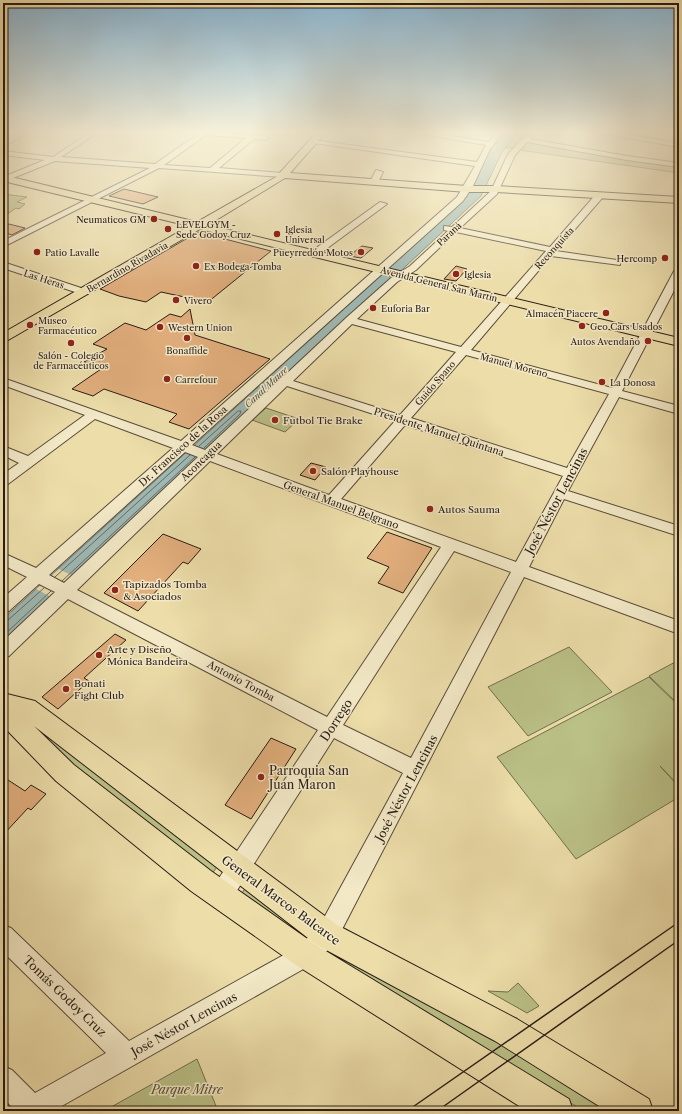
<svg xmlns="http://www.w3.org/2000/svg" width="682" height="1114" font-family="'Libre Caslon Text',serif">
<rect width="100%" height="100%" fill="#ecdda9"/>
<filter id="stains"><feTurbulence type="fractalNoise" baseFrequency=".005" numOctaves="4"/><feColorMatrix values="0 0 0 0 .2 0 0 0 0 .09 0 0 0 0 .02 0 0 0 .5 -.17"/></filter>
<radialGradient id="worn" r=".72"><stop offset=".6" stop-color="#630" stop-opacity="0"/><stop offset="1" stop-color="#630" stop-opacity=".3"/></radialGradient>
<g fill="#bac086" stroke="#726e4e">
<polygon points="518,131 530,131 513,148 506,148"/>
<polygon points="532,142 679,167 679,173 519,150 527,143"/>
<polygon points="3,194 27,197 17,202 25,204 19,209 16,208 3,217"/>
<polygon points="266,408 299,419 285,432 252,420"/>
<polygon points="569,647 612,692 528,736 488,687"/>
<polygon points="679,660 679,705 649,676"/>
<polygon points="649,677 679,706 679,786 660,766 679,787 679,797 576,859 497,757"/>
<polygon points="29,720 217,867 211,875 64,760"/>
<polygon points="246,887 298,925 292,934 240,896"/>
<polygon points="337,955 626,1111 584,1111 339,963 336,958"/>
<polygon points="518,983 539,1006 527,1013 488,991 508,992"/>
<polygon points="197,1059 218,1111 104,1111"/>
</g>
<polygon fill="#9eb9b4" stroke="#6f7a75" points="506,131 518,131 502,152 481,196 3,642 3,619 466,198 492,146"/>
<polygon fill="#ecdda9" points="59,569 73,576 51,597 36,589"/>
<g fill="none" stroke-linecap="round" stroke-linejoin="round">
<g stroke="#646a66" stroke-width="1">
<polyline points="199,446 238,411 241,411 240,414 204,448"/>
<polyline points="55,577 190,455"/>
<polyline points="62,581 195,457"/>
<polyline points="3,622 7,621 44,588"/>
<polyline points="3,636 51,591"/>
</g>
</g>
<g fill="#e1ae7c" stroke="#291c17">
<polygon points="124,189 158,197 143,204 109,196"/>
<polygon points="9,224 25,228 12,235 3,232 3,227"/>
<polygon points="198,232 271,251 208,302 161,292 146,302 119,296 100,289"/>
<polygon points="362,246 373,248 361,258 349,256"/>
<polygon points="456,266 467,269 456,281 444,279"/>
<polygon points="190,309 195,335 270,359 189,429 169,422 177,414 104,389 93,396 72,389 101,369 84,362 107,349 93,344 125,323 146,330 170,314 181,317"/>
<polygon points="311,463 326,467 315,480 300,475"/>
<polygon points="387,532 432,548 403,593 378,583 389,567 367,558"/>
<polygon points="163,534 201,549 188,564 183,562 138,611 104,593"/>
<polygon points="115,634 126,640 84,678 89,681 58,709 42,697"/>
<polygon points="271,738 296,749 251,819 225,805"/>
<polygon points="8,780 25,791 31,785 46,794 31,810 28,808 3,835 3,785"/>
</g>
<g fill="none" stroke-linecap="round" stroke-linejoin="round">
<defs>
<g id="minor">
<polygon points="21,131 30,131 3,147 3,142"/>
<path d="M92 131H100L61 157 155 164 198 134 194 131 266 136 269 138 266 140 254 139 219 168 283 173 287 175 283 177 159 168 3 247V241L150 168 55 161 3 182V177L45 160 3 155V151L53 157ZM206 135 246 138 210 168 164 165Z"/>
<polygon points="297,131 316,131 323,134 320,136"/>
<path d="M402 131H421L489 142 497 131H504L490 149 473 186 463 201 192 445 205 450 346 318 391 278 410 266 448 231 444 230V226L452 227 491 191 508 154 530 131H537L530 139 627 156 679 163V167L627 160 527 142 515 155 497 194 460 228 550 247 597 193H603V197L556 251 617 260 620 261V265L551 256 471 350 612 388 674 271 679 268V281L622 391 679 406V414L619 397 568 491 679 526V536L564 499 529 567 679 621V634L524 577 335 943 314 963 53 1111H15L3 1097V1066L12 1070 35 1093 106 1053 3 952V925L11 928 129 1041 298 947 319 927 403 773 334 738 229 903 221 906 213 903 210 895 213 887 318 730 68 599 9 656 3 658V641L55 592 39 584 9 611 3 613V598L27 577 3 565V553L36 568 173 448 95 419 8 484 3 485V474L19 463 3 455V446L28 456 85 415 3 385V378L181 441 457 197 475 166 314 143 312 142V140L477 162 486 145ZM456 232 546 251 461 347 357 319 397 282 416 270ZM352 324 456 352 400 415 293 381ZM466 355 609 394 567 468 411 418ZM287 386 395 421 329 495 217 454ZM405 425 563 476 516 562 341 499ZM185 452 198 457 64 583 49 575ZM210 461 441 547 327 717 77 590ZM454 551 511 572 411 758 343 725Z"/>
<polygon points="587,131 606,131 679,143 679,147"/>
<polygon points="376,170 383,172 377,184 371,184 370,182"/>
<polygon points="380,202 387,204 318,255 312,255 312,251"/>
<polygon points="3,262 87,290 89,292 84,295 3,268"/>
</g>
<g id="major">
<polygon points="318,131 327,131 290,173 467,186 496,186 679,197 679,203 496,192 467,192 285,178 208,225 679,338 679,346 200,229 3,343 3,333 189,226 3,181 3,175 197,222 276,177"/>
<polygon points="3,693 35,701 337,925 517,1019 649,1099 653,1111 607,1111 495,1041 317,945 34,726 74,765 211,871 316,945 569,1099 573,1111 527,1111 296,965 191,891 56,781 3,726"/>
</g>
</defs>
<use href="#minor" stroke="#5a4c3c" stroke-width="2"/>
<use href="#major" stroke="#291c17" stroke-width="2"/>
<use href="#minor" fill="#f3e9c7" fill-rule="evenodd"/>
<use href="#major" fill="#ecdda9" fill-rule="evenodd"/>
<g stroke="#291c17" stroke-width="1.5">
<polyline points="407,1111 679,922"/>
<polyline points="437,1111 679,940"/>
</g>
</g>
<linearGradient id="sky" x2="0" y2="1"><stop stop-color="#8ab6d3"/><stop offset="0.46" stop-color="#f6f0d8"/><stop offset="1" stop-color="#f6f0d8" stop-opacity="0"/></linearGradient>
<rect width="682" height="287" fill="url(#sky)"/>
<g fill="#8f2418" stroke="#f3e9c7" stroke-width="1.5">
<circle cx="154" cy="219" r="4"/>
<circle cx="168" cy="229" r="4"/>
<circle cx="277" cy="234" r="4"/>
<circle cx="37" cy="252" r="4"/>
<circle cx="361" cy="252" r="4"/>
<circle cx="665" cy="258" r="4"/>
<circle cx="196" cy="266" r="4"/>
<circle cx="456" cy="274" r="4"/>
<circle cx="176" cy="300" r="4"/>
<circle cx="373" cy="308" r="4"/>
<circle cx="606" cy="313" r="4"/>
<circle cx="30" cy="325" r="4"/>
<circle cx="582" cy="326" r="4"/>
<circle cx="160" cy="327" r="4"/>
<circle cx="187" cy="338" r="4"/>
<circle cx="648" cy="341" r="4"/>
<circle cx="71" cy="343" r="4"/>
<circle cx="167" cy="379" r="4"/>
<circle cx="602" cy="382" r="4"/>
<circle cx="275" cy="420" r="4"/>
<circle cx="313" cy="471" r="4"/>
<circle cx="430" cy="509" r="4"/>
<circle cx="115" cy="590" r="4"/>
<circle cx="99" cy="655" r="4"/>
<circle cx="66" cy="689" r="4"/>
<circle cx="261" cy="777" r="4"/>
</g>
<g text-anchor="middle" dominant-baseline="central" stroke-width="3" stroke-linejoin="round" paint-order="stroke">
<g font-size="9" fill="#291c17" stroke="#f3e9c7" text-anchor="start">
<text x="146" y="219" text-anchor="end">Neumaticos GM</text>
<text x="176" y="224">LEVELGYM -<tspan x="176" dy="10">Sede Godoy Cruz</tspan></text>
<text x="285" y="229">Iglesia<tspan x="285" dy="10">Universal</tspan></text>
<text x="45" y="252">Patio Lavalle</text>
<text x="353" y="252" text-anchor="end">Pueyrredón Motos</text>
<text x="657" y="258" text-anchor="end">Hercomp</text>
<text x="204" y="266">Ex Bodega Tomba</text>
<text x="464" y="274">Iglesia</text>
<text x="184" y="300">Vivero</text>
<text x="381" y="308">Euforia Bar</text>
<text x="598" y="313" text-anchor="end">Almacén Piacere</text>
<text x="38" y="320">Museo<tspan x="38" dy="10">Farmacéutico</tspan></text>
<text x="590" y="326">Geo Cars Usados</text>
<text x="168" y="327">Western Union</text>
<text x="640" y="341" text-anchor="end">Autos Avendaño</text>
<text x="187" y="350" text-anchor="middle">Bonaffide</text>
<text x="71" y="355" text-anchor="middle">Salón - Colegio<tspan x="71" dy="10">de Farmacéuticos</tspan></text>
<text x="175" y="379">Carrefour</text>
<text x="610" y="382">La Donosa</text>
</g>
<g font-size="9" fill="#291c17" stroke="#f3e9c7">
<text transform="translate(449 234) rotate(-43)">Paraná</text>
<text transform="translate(554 248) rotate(-48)">Reconquista</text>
<text transform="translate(127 267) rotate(-30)">Bernardino Rivadavia</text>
<text transform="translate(44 279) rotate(18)">Las Heras</text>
<text transform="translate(439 284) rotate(14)">Avenida General San Martín</text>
<text transform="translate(514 365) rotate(15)">Manuel Moreno</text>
<text transform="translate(435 383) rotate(-49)">Guido Spano</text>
</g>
<g font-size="9" font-style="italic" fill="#4c4b46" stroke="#f3e9c7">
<text transform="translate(266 387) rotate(-43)">Canal Maure</text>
</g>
<g font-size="10" fill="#291c17" stroke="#f3e9c7" text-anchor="start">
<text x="283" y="420">Futbol Tie Brake</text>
<text x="321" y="471">Salón Playhouse</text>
<text x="438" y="509">Autos Sauma</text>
<text x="123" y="584">Tapizados Tomba<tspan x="123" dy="12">&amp; Asociados</tspan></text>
<text x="107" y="649">Arte y Diseño<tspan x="107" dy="12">Mónica Bandeira</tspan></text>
<text x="74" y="683">Bonati<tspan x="74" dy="12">Fight Club</tspan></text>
</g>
<g font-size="10" fill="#291c17" stroke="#f3e9c7">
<text transform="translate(439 432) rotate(18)">Presidente Manuel Quintana</text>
<text transform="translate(183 446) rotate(-42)">Dr. Francisco de la Rosa</text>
<text transform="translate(201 461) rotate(-44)">Aconcagua</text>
<text transform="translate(341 505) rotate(20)">General Manuel Belgrano</text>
<text transform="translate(241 681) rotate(28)">Antonio Tomba</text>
</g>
<g font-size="12" fill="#291c17" stroke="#f3e9c7">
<text transform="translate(556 501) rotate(-62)">José Néstor Lencinas</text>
<text transform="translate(336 720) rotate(-57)">Dorrego</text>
<text transform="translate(406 788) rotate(-62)">José Néstor Lencinas</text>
<text transform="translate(281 900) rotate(36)">General Marcos Balcarce</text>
<text transform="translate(65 996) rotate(44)">Tomás Godoy Cruz</text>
<text transform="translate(184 1024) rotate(-29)">José Néstor Lencinas</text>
</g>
<g font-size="12" fill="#291c17" stroke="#f3e9c7" text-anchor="start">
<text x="269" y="770">Parroquia San<tspan x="269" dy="14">Juan Maron</tspan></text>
</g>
<g font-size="12" font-style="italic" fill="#544d38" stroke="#f3e9c7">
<text x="187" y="1089">Parque Mitre</text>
</g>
</g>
<rect width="682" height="1114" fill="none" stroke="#ecdda9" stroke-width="16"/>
<rect x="4" y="4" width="674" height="1106" fill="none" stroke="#291c17" stroke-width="2"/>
<rect x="8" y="8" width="666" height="1098" fill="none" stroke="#291c17"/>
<rect width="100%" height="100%" filter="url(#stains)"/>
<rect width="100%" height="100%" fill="url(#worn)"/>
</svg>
